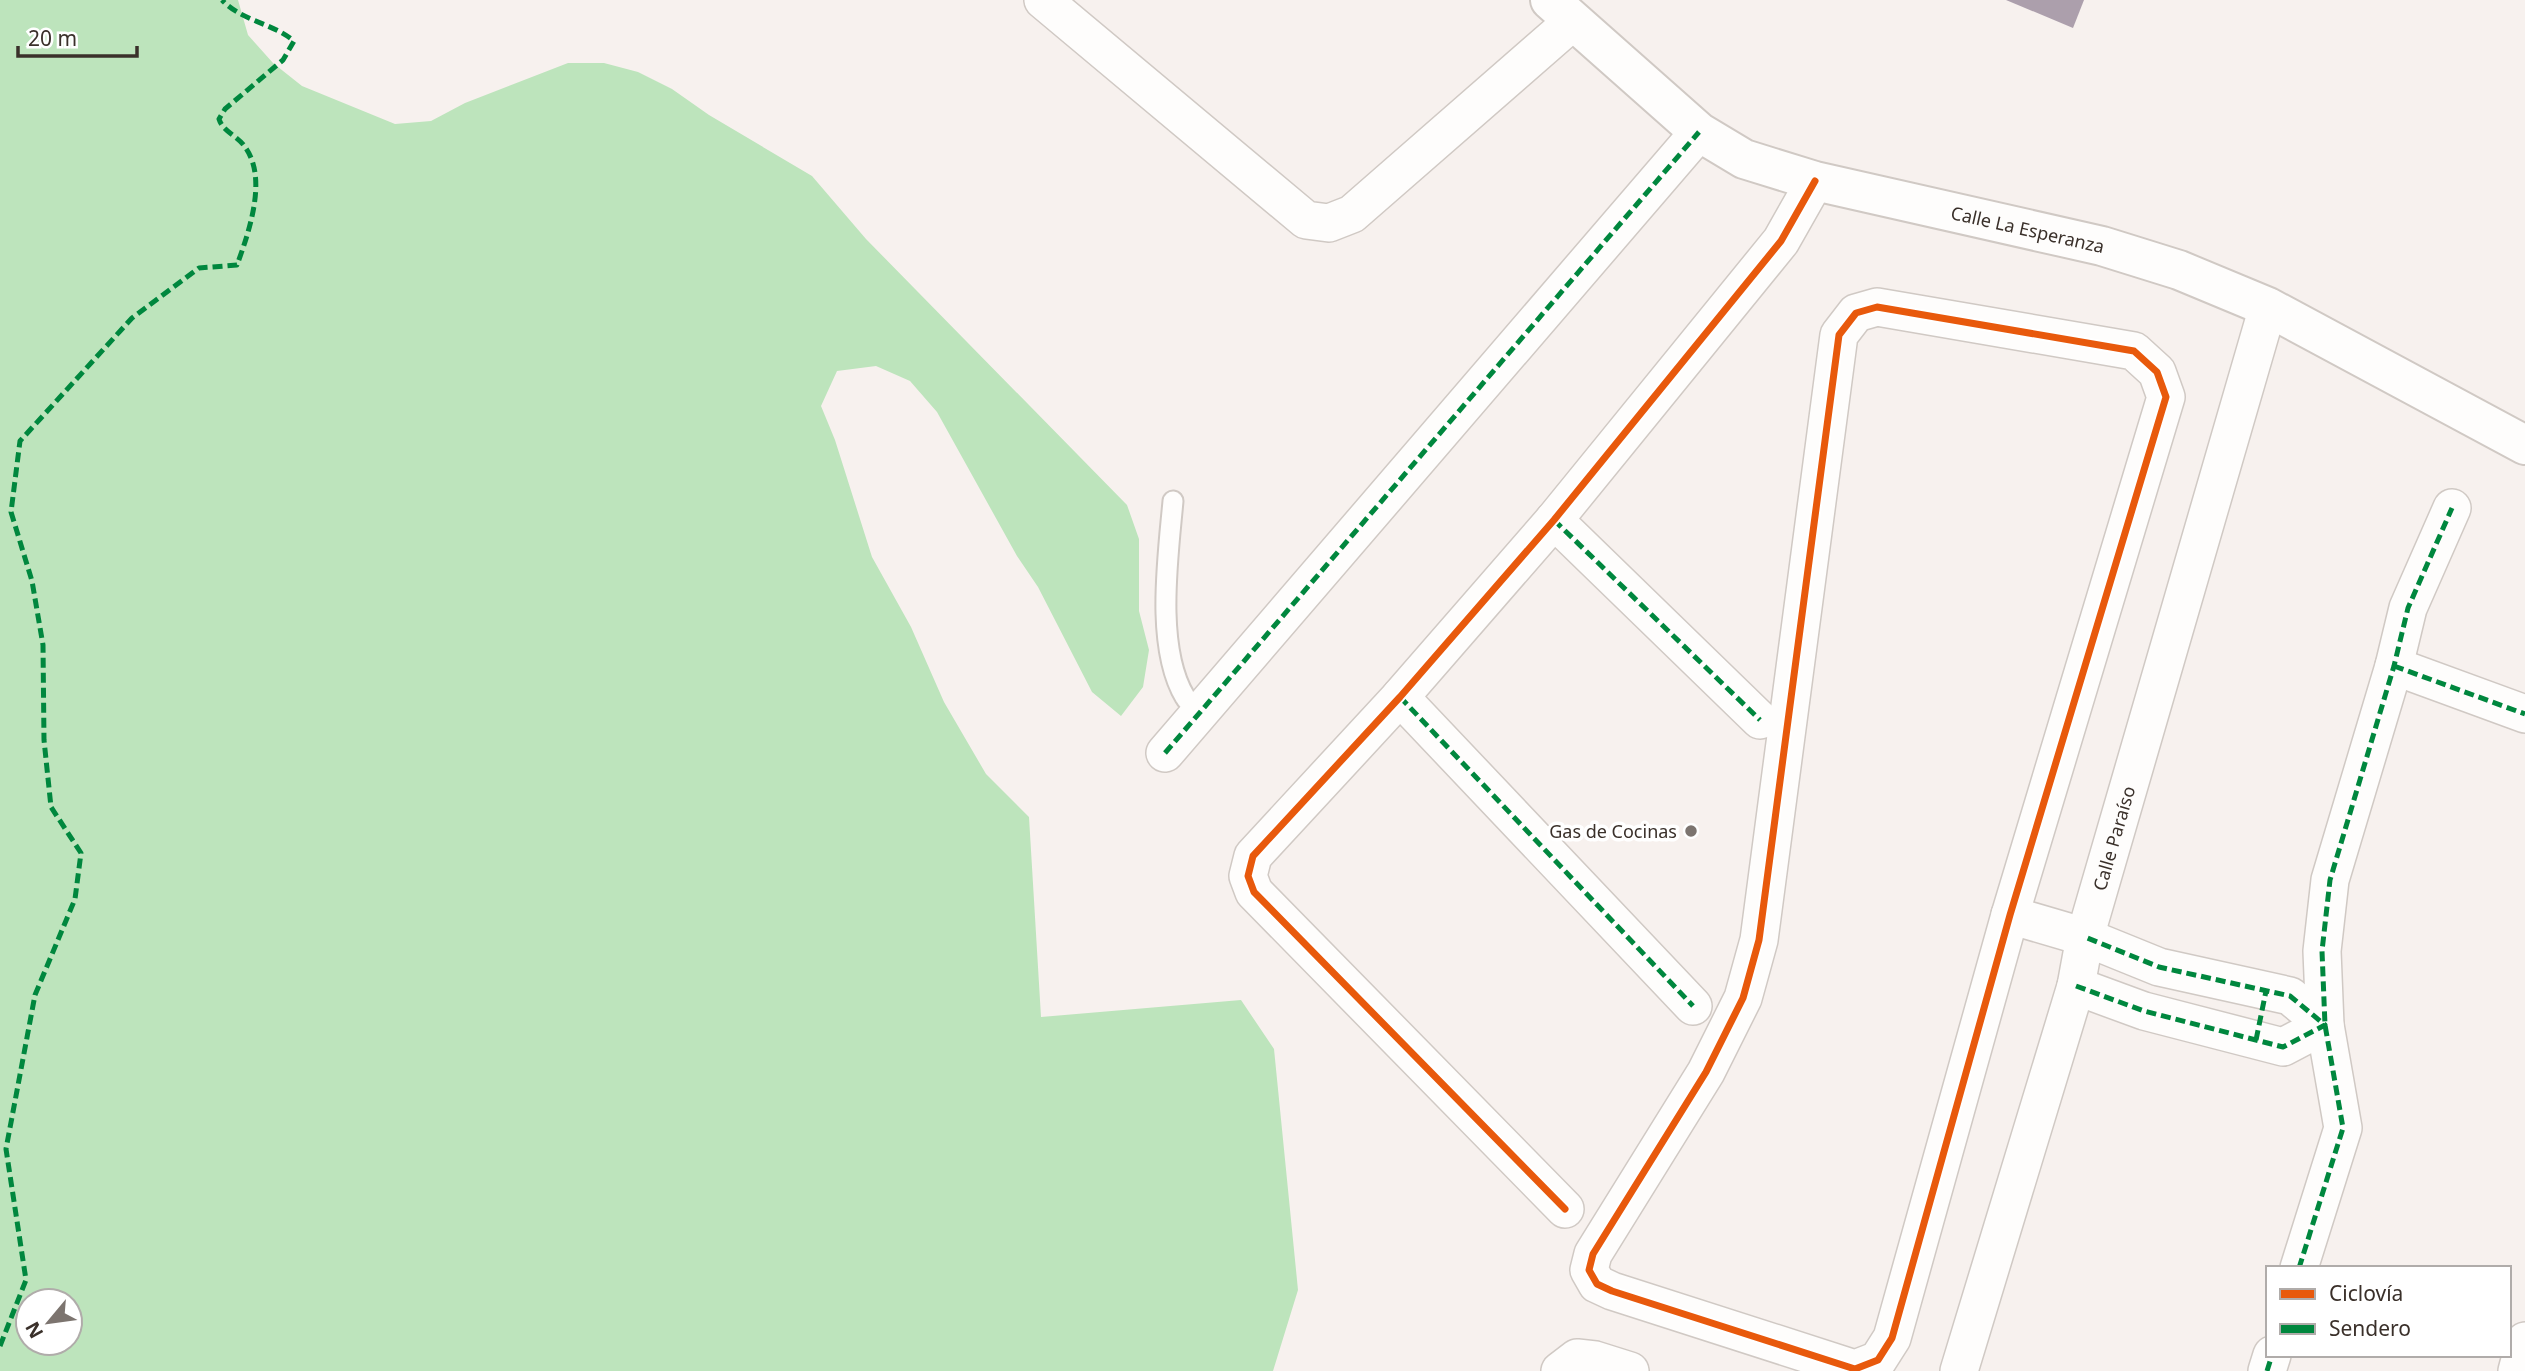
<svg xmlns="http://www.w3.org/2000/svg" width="2525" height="1371" font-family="'Noto Sans',sans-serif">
<rect width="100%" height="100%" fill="#f7f1ee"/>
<path fill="#bde4bc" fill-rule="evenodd" d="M0 0H238L248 35 273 63 302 86 395 124 431 121 465 103 568 63H604L638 72 672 89 709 115 812 176 866 239 1127 505 1139 539V611L1149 650 1143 687 1121 716 1092 692 1038 587 1017 556 937 412 910 381 876 366 837 371 821 406 835 440 872 557 911 627 944 702 986 774 1029 817 1041 1017 1241 1000 1274 1049 1298 1290 1273 1371H0ZM28 1301H70V1343H28Z"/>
<polygon fill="#ac9fac" points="2006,0 2084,0 2073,28"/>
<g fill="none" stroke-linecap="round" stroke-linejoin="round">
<defs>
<path id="service" d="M1173 501C1168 557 1155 647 1185 697 1188 703 1195 707 1201 711"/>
<g id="minor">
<polyline points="1043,0 1306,220 1329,223 1352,214 1572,22"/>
<polygon points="1877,307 2134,351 2157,372 2166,397 2010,915 1892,1338 1878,1360 1855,1369 1612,1291 1597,1284 1589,1270 1593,1254 1706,1072 1743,998 1759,940 1839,335 1856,313"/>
<polyline points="1554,520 1760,720"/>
<polyline points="2394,666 2525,714"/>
<polyline points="1400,697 1693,1006"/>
<polyline points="1165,753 1699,132"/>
<polyline points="2010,915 2085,937 2159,967 2290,996 2325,1025 2283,1047 2144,1011 2076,986"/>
<polyline points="1565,1209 1254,892 1248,876 1253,856 1400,697 1554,520 1781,241 1815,181"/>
<polyline points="2299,1268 2343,1128 2325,1025 2322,951 2330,880 2394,666 2408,608 2452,508"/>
<polyline points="1560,1371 1577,1358 1595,1360 1630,1371"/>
<path id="s1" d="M1959 1371 2076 986 2085 937 2268 307"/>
<polyline points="2267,1371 2272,1355"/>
<polyline points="2517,1371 2525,1341"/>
</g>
<g id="tertiary">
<path id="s2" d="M1550 0 1699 132 1744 159 1815 181 2102 246 2179 270 2268 307 2525 445"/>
</g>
</defs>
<use href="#service" stroke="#d0c9c4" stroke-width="23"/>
<use href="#minor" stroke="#d0c9c4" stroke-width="40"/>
<use href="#tertiary" stroke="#d0c9c4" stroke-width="42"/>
<use href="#service" stroke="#fefdfc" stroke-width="19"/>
<use href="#minor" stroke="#fefdfc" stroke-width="37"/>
<use href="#tertiary" stroke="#fefdfc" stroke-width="38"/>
<g stroke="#00873e" stroke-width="5" stroke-dasharray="10 5" stroke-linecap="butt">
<polyline points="1554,520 1760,720"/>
<polyline points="2394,666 2525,714"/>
<polyline points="1400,697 1693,1006"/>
<polyline points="1165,753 1699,132"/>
<polyline points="2076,986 2144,1011 2283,1047 2325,1025 2290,996 2159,967 2085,937"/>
<polyline points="2256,1040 2266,991"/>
<polyline points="2299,1268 2343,1128 2325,1025 2322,951 2330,880 2394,666 2408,608 2452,508"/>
<path d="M0 1346 26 1280 6 1149 35 995 75 899 81 853 51 807 44 740 43 645 32 581 11 512 20 441 132 318 199 268 237 265C249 232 268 178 245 147 238 136 223 132 219 119L225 109 283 60 294 41C272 23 240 20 222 0"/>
<polyline points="2267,1371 2272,1355"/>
</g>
<defs>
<g id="cycleway">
<polygon points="1877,307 2134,351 2157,372 2166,397 2010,915 1892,1338 1878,1360 1855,1369 1612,1291 1597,1284 1589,1270 1593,1254 1706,1072 1743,998 1759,940 1839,335 1856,313"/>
<polyline points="1565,1209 1254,892 1248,876 1253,856 1400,697 1554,520 1781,241 1815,181"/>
</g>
</defs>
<use href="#cycleway" stroke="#fff" stroke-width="11"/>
<use href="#cycleway" stroke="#e8590c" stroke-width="7"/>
</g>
<circle fill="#7c746f" stroke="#fff" stroke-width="2.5" cx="1691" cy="831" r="7"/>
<g text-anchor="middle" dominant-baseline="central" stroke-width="7" stroke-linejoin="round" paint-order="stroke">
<g font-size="18" fill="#3a302a" stroke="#fff">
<text stroke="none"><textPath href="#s2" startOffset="544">Calle La Esperanza</textPath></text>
<text stroke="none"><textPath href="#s1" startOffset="555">Calle Paraíso</textPath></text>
</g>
<g font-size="18" fill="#3a302a" stroke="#fff" text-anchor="end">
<text x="1677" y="831">Gas de Cocinas</text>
</g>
</g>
<rect x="2266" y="1266" width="245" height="91" fill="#ffffff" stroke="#b0acaa" stroke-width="2"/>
<rect x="2280" y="1289" width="35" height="10" fill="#e8590c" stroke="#b0acaa" stroke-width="2"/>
<text x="2329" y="1301" font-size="21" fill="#3a302a">Ciclovía</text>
<rect x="2280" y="1324" width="35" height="10" fill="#00873e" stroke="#b0acaa" stroke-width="2"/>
<text x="2329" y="1336" font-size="21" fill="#3a302a">Sendero</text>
<g transform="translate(49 1322) rotate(241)"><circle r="33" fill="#ffffff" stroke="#b0acaa" stroke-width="2"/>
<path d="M0-5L12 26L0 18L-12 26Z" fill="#7c746f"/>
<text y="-10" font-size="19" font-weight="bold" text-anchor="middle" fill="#3a302a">N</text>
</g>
<path d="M18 46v10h119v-10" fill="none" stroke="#3a302a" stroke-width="3.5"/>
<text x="28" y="46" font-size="21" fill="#3a302a" stroke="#ffffff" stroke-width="5" paint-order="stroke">20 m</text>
</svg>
